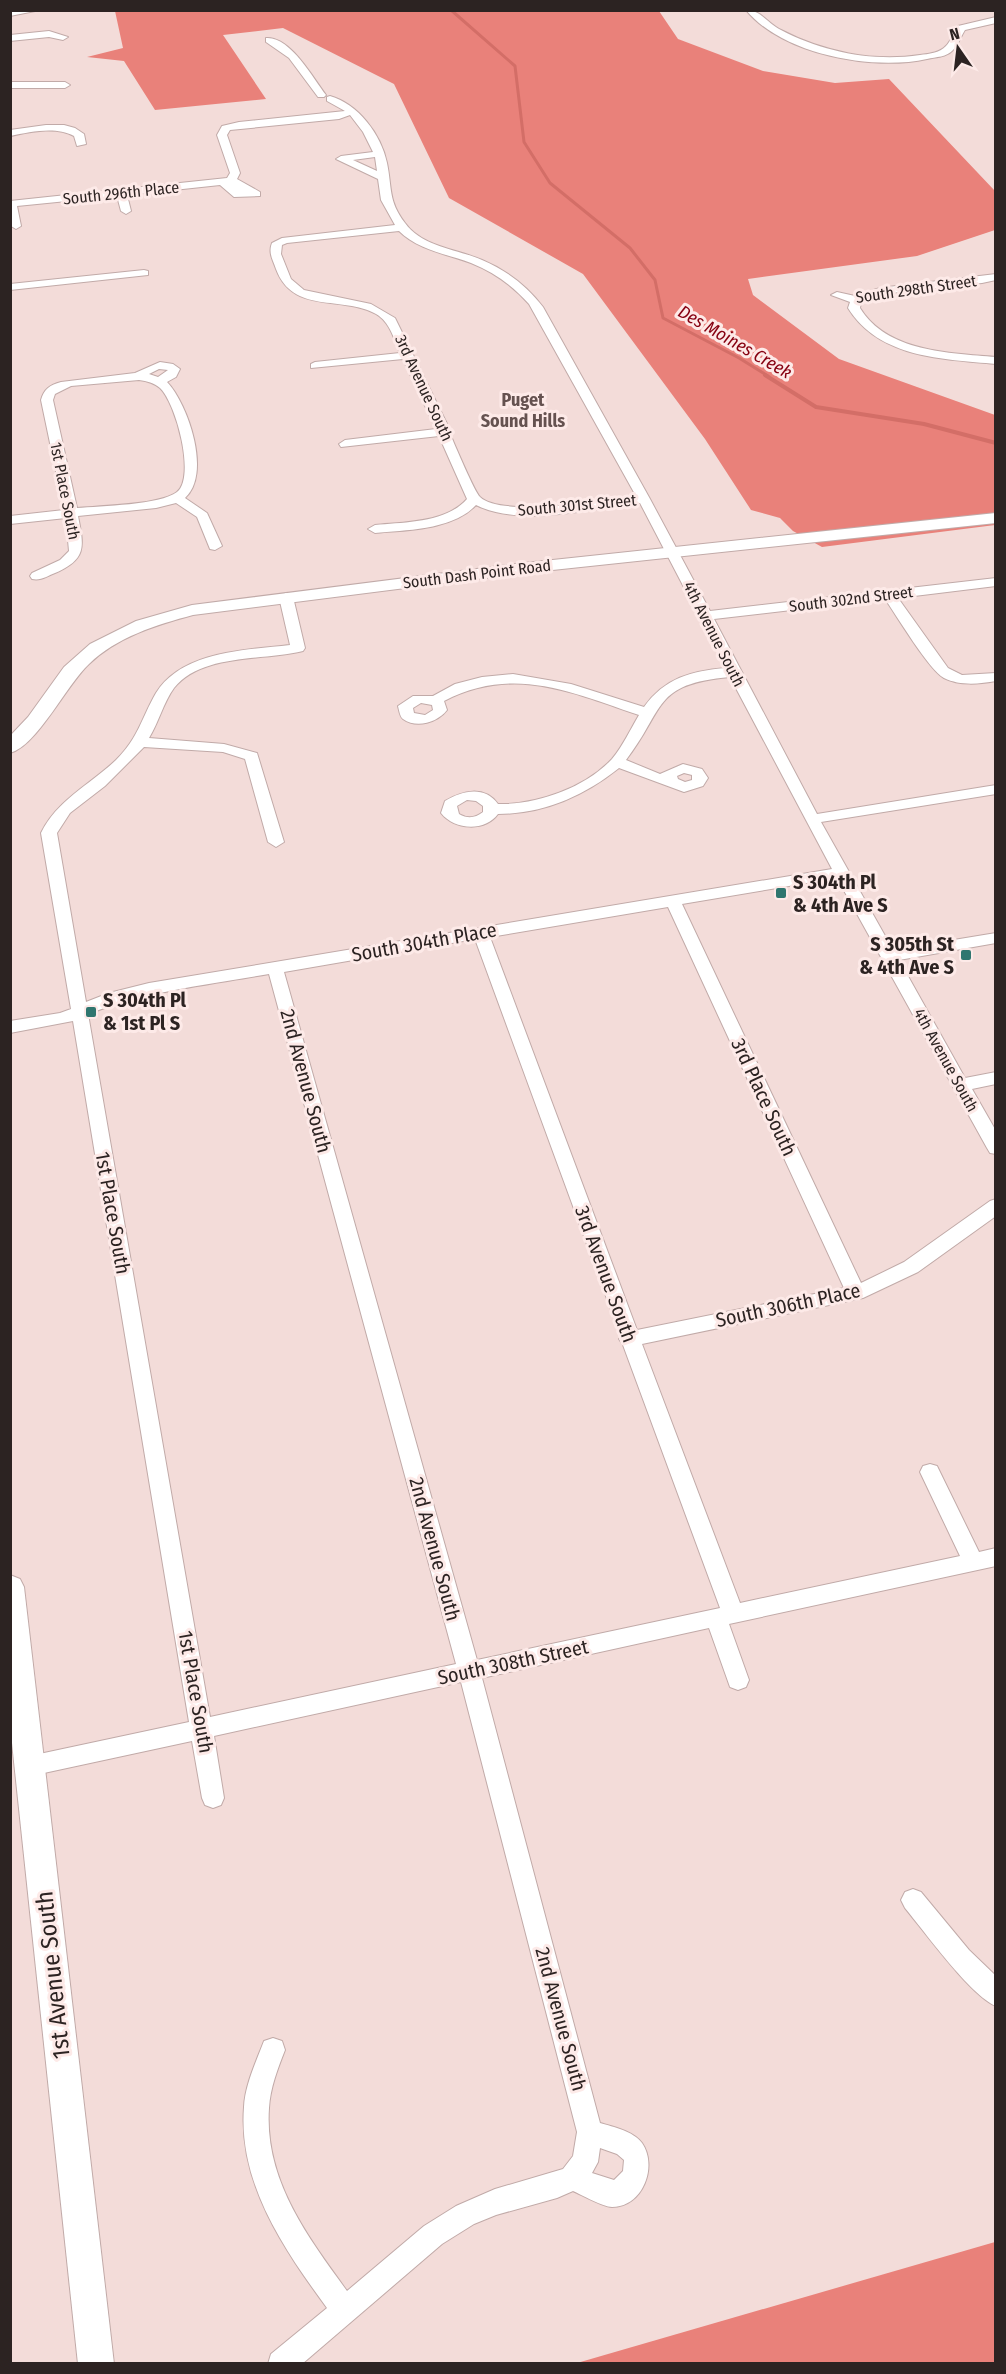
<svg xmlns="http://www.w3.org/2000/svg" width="1006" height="2374" font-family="'Fira Sans Condensed',sans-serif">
<rect width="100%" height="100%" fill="#f3dcd9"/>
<g fill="#e9817a">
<polygon points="78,10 659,11 678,39 763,71 835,83 889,79 995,191 995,230 917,256 748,279 753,295 839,359 995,415 995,525 822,547 793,531 780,518 751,510 705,439 583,274 449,198 394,84 283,28 223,35 266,99 155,110 124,61 87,57 123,48 115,11 74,12"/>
<polygon points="995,2242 995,2363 577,2363"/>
</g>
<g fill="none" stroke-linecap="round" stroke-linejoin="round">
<polyline stroke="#d36e67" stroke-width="3" points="451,10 515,66 524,142 550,183 630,248 655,280 663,318 739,358 768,376"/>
<polyline stroke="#d36e67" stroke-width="4" points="765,375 816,407 924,424 996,443"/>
<defs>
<g id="minor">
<polygon points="10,10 40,10 10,16"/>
<path d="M746 10C761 10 767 23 781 30 823 52 873 62 920 55 928 54 940 53 946 46 951 41 954 32 958 26L996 17V23L965 30C961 36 958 45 953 50 947 57 936 57 927 59 873 71 783 55 746 10Z"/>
<polygon points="49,31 68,37 63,40 49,37 10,41 10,35"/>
<path d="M266 38C290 36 313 78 326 95L324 97H318L289 58 266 42Z"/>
<polygon points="10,82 65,82 70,85 65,88 10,88"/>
<path d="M330 96C358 104 381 134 387 163 392 187 388 201 405 223 422 247 457 249 482 260 506 270 527 286 543 307L650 499 710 611 996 578V586L898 598 948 668 962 675 996 673V681C979 684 960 686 944 678 929 670 897 616 885 599L714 619 817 814 996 785V794L821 822 893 950 996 933V943L899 960 965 1078 996 1072V1084L972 1089 996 1131V1154L990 1153 987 1148 837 878 682 904 861 1283 904 1262 990 1201 996 1199V1216L918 1272 863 1298 642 1344 740 1603 960 1556 920 1472 923 1466 930 1464 937 1466 979 1552 996 1548V1566L729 1624 749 1680 746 1687 738 1690 730 1687 709 1628 482 1678 600 2123C614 2127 633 2131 642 2143 658 2166 643 2207 612 2207 603 2207 582 2195 573 2191L557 2198 496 2215 474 2224 442 2244 302 2364H268L271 2354 327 2308C284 2249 238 2183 244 2107 245 2085 256 2062 264 2041L273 2038 282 2041 285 2050C278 2068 270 2088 269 2108 264 2179 307 2236 347 2291L424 2226 456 2206 495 2189 563 2169 573 2156 577 2132 461 1682 214 1736 224 1798 221 1805 213 1808 205 1805 202 1798 192 1741 30 1776 22 1773 19 1766 22 1759 30 1756 189 1722 73 1021 10 1033V1021L60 1013 71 1009 41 833C57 800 91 784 116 760 139 737 141 719 156 693 182 651 246 650 290 645L279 597 286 593 293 597 305 648 303 651C264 661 202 653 174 688 163 703 159 722 149 738L224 744 257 753 284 842 276 847 268 842 245 759 223 752 144 747 105 786 70 813 57 833 86 1002 109 993 149 983 832 869 730 677C652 684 666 708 626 760L660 774 683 764 702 769 708 778 703 786 684 792 619 768C584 796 543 814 498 814 485 832 454 830 441 813L445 801C462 791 484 785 498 804 536 805 585 788 612 759 623 746 630 730 639 715 570 692 514 665 444 701L447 710C438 722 417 729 403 719 400 717 399 710 398 706L413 696H433L455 684 482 677 513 674 571 684 644 707C665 678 691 671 726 668L640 503C593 509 519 527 476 505 453 530 406 530 375 533L368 529 375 525C405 522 446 523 467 499L439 436 341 447 339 444 345 440 436 429 403 359 311 368V364L315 362 400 353C394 339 390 322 376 314 342 295 293 315 276 269 273 260 268 253 272 243L282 238 395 225 381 200 378 179 336 159 341 156 373 152 363 132 350 115 339 119 230 130 227 135 240 173 237 179 260 192V196L234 197 220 185 127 195 131 211 126 214 121 211 117 196 17 206 21 226 16 229 11 226 10 201 227 178 230 173 217 135 222 126 239 122 345 111 327 101V97ZM375 157 377 171 353 160ZM399 231C418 250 447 254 471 263 494 272 513 286 529 304L636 496C605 500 502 518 480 497 474 491 455 445 450 434L451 432 395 318 371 304 304 290 291 279 281 254 282 245 287 243ZM421 703 432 705 433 710 425 715 414 713 413 708ZM684 773 692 775V780L685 782 678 779 677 776ZM467 800 476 801 483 806V812C475 818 468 819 459 814L457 806ZM668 907 844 1288 637 1330 490 937ZM475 939 621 1337 619 1339 623 1345 720 1608 477 1660 284 972ZM269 974 456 1664 210 1717 88 1014C146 991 208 985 269 974ZM600 2148 617 2154 624 2160 623 2171 614 2180 592 2173 598 2162Z"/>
<path d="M46 125H64L75 128 84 134 86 144 77 146 74 136C55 126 31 132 10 136V130Z"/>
<polygon points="144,270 148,271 148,275 10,290 10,284"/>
<path d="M996 274V280L982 283 899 292 869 297 861 302 860 308C887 352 949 353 996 357V364C942 359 879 358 848 308L850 302 831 295 837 292 855 296 880 288Z"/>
<path d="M160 362 173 364 180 369 176 377 167 382C188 404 212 474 185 498L207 513 222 546 215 550 210 549 197 517 176 503 156 508 78 516C84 547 87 559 55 573 47 576 41 581 32 579L30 576 32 573 60 560 69 551 66 518 10 524V516L64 510 41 400C44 389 50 385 61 382L135 373ZM159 369 168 370 158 377 149 374ZM139 380C147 381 154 383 160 388 176 403 196 477 177 492 160 505 101 506 77 508L53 400 55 394 71 386Z"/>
<path d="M913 1889 921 1892 969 1950 996 1976V2006C971 1996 924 1931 905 1908L901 1900 905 1892Z"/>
</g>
<g id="secondary">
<path d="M996 513V523L515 574 193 615C156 625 117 637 89 664 67 684 37 746 10 753V736L28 717 64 667 90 644 136 621 192 605 515 564Z"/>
<polygon points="10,1575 20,1579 24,1587 114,2364 78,2364 10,1724"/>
</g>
</defs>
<use href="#minor" stroke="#c1aaa8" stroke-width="2"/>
<use href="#secondary" stroke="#c1aaa8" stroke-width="2"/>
<use href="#minor" fill="#fff" fill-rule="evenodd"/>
<use href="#secondary" fill="#fff" fill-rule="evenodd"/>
</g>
<g fill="#2f766f" stroke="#fdeae8" stroke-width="2">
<rect x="775" y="887" width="12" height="12" rx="3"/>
<rect x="960" y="949" width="12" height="12" rx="3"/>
<rect x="85" y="1006" width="12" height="12" rx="3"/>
</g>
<g text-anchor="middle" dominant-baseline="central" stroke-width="6" stroke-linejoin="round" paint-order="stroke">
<g font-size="16" fill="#2c2322" stroke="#fdeae8">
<text transform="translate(121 193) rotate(-6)">South 296th Place</text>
<text transform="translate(916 289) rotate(-8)">South 298th Street</text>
<text transform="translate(424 388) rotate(65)">3rd Avenue South</text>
<text transform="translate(65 491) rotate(79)">1st Place South</text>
<text transform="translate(577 505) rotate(-5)">South 301st Street</text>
<text transform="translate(477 574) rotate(-7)">South Dash Point Road</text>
<text transform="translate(851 599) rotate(-7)">South 302nd Street</text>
<text transform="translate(714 634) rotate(63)">4th Avenue South</text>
<text transform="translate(946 1060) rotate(61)">4th Avenue South</text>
</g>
<g font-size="18" font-style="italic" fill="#860111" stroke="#fdeae8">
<text transform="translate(735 342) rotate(30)">Des Moines Creek</text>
</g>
<g font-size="18" font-weight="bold" fill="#655250" stroke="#fdeae8">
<text x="523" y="400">Puget<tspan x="523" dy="21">Sound Hills</tspan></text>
</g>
<g font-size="20" font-weight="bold" fill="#2c2322" stroke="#fdeae8" text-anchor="start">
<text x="793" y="882">S 304th Pl<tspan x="793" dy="23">&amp; 4th Ave S</tspan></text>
<text x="954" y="944" text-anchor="end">S 305th St<tspan x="954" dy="23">&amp; 4th Ave S</tspan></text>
<text x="103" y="1000">S 304th Pl<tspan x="103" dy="23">&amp; 1st Pl S</tspan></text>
</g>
<g font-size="20" fill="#2c2322" stroke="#fdeae8">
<text transform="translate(424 942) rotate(-10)">South 304th Place</text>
<text transform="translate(306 1081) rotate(75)">2nd Avenue South</text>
<text transform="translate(764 1097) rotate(65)">3rd Place South</text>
<text transform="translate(113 1213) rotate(80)">1st Place South</text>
<text transform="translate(606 1274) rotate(70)">3rd Avenue South</text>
<text transform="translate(788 1305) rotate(-12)">South 306th Place</text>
<text transform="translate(435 1549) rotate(75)">2nd Avenue South</text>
<text transform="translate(513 1662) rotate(-12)">South 308th Street</text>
<text transform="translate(196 1692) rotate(80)">1st Place South</text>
<text transform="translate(561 2019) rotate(75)">2nd Avenue South</text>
</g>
<g font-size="24" fill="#2c2322" stroke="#fdeae8">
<text transform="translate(53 1975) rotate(-96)">1st Avenue South</text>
</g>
</g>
<rect width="1006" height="2374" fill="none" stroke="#2c2322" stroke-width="24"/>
<g transform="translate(958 48) rotate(346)" stroke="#fdeae8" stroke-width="4.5" paint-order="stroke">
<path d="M0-4.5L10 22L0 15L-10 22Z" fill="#2c2322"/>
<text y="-9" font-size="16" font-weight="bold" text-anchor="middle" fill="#2c2322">N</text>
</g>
</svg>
